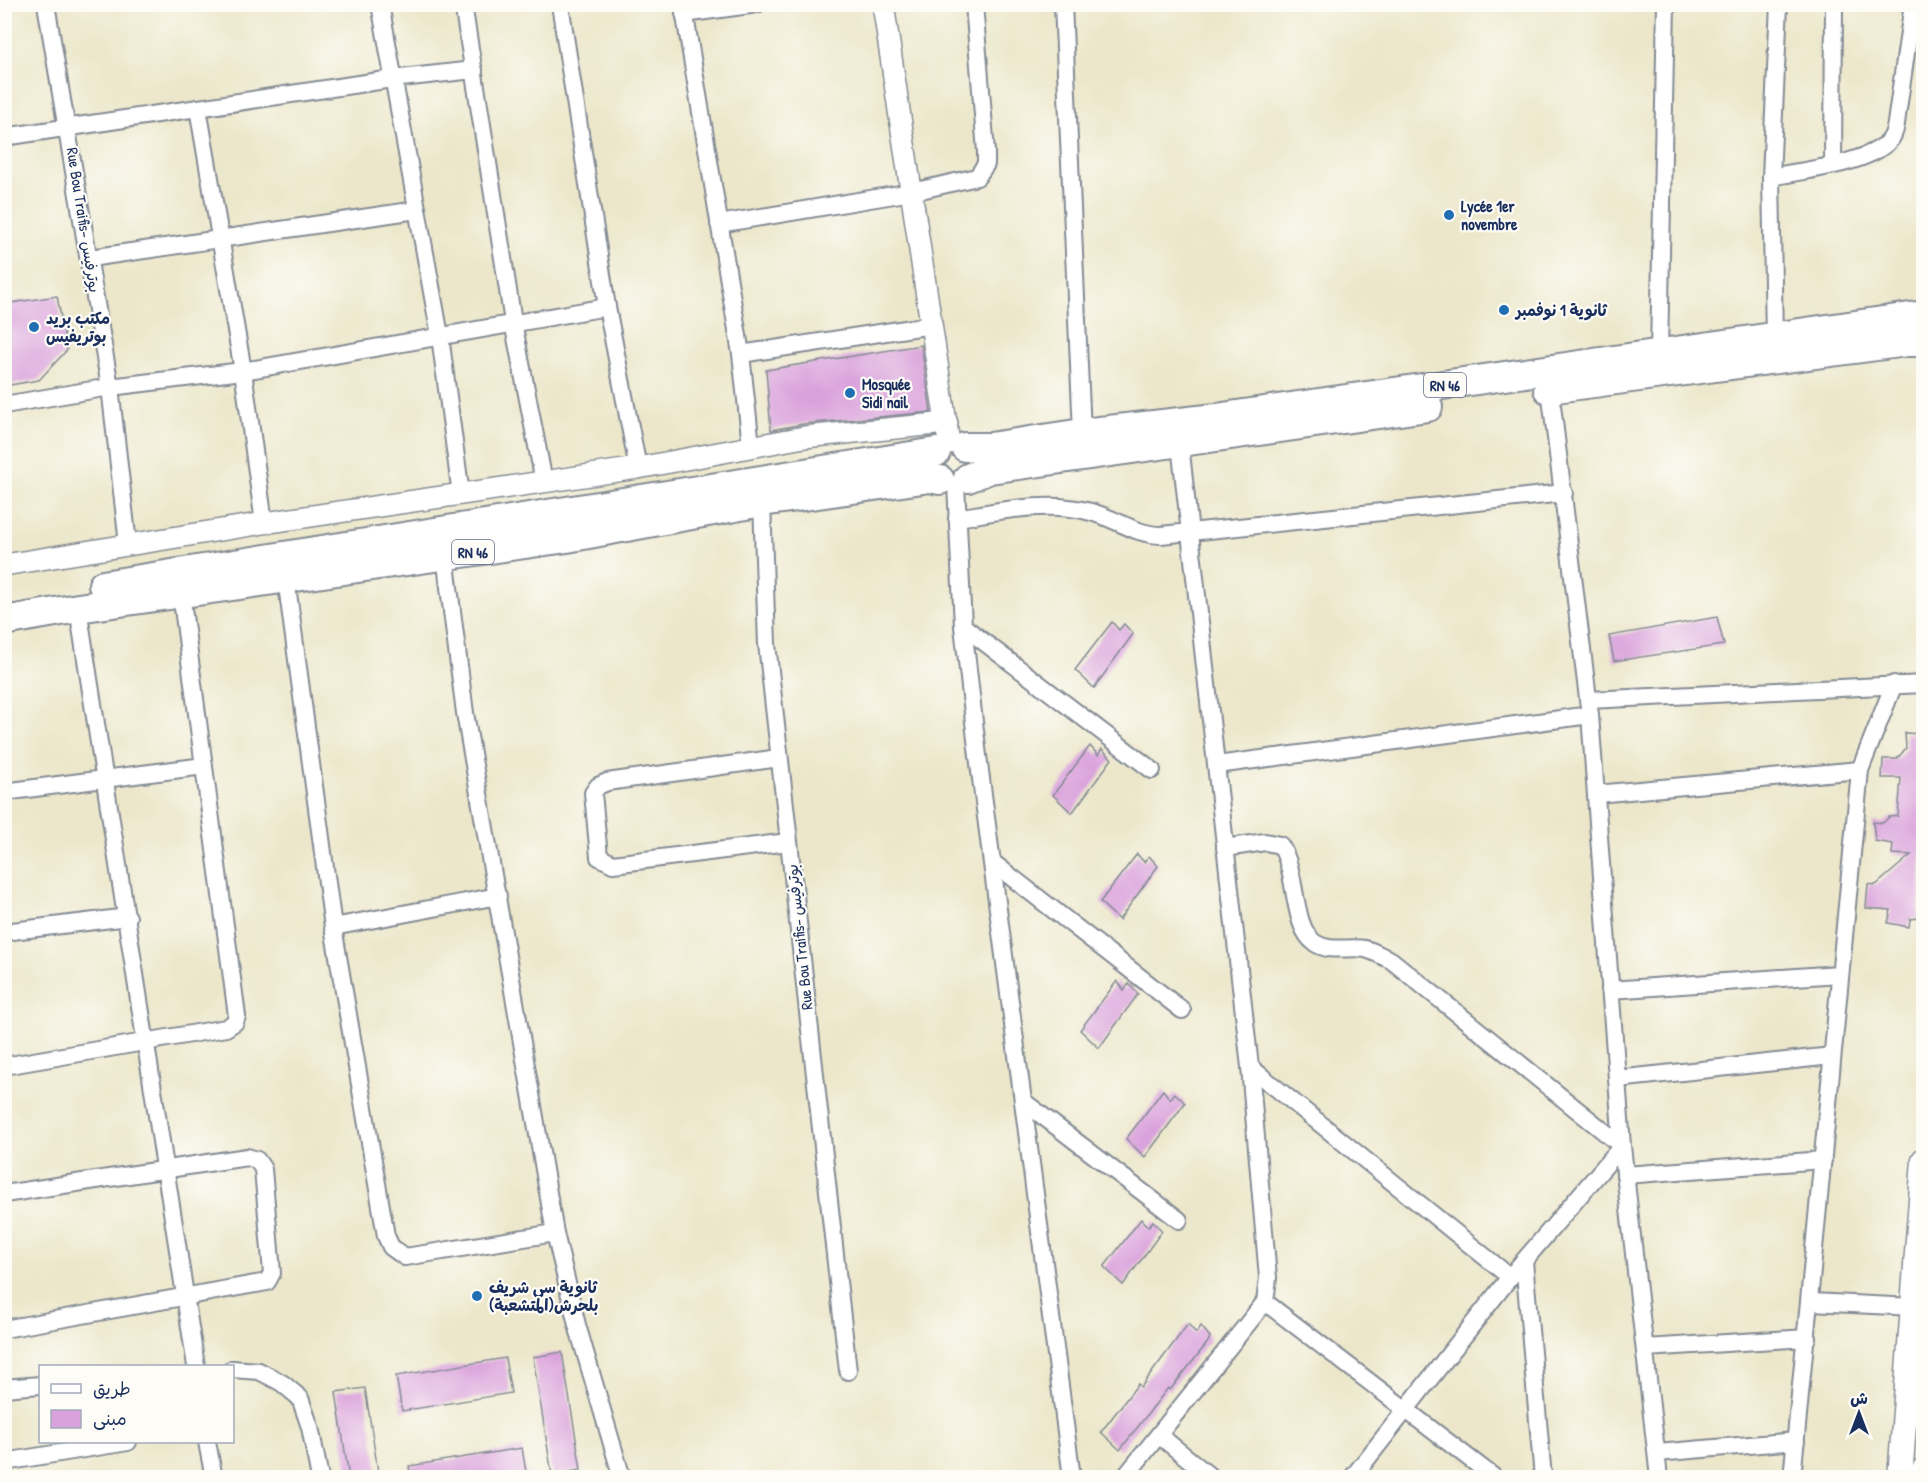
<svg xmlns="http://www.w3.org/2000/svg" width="1928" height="1482" font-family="'Patrick Hand','Playpen Sans Arabic',sans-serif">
<rect width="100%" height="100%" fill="#fdfcf7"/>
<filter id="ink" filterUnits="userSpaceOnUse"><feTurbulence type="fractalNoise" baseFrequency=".0167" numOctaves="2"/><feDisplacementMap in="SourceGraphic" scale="12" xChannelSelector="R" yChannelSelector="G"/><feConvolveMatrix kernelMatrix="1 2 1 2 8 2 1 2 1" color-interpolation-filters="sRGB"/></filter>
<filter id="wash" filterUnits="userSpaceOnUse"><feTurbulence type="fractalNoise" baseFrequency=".008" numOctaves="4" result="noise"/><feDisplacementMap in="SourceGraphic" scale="24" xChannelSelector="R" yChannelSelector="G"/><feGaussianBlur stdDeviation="1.35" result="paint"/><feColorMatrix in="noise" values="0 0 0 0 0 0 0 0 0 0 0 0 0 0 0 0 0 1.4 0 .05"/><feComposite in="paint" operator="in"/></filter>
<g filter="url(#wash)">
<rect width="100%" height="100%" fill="#ece7ca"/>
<g id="blocks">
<g fill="#daa2dc">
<polygon points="57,296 67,350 39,380 4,386 4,304"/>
<polygon points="921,345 931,412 803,424 771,430 766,370"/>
<polygon points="1717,617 1724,645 1614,661 1609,636"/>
<polygon points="1112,622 1119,630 1124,624 1133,634 1094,688 1075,670"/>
<polygon points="1905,733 1923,734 1921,889 1918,918 1910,919 1909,927 1888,923 1891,910 1866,908 1868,884 1876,885 1911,855 1892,854 1893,844 1875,841 1873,822 1883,823 1889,817 1898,816 1901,778 1882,778 1883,759 1897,759 1906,748"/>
<polygon points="1090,746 1098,755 1102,749 1112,759 1072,813 1053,795"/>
<polygon points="1137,854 1144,862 1149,856 1158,866 1119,920 1100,902"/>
<polygon points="1117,981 1124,990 1129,984 1138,994 1099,1048 1080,1030"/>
<polygon points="1163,1090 1170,1099 1175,1093 1185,1103 1145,1157 1126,1139"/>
<polygon points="1141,1219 1148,1227 1153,1221 1162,1231 1123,1285 1104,1267"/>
<polygon points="1188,1324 1196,1333 1201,1326 1210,1337 1208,1342 1170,1390 1168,1388 1120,1450 1101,1432 1138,1384 1141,1387"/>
<polygon points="562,1352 581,1470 552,1475 533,1357"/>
<polygon points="505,1358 511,1393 402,1411 396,1376"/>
<polygon points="365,1388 379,1478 349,1478 336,1392"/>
<polygon points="522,1448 527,1478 411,1478 409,1466"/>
</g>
</g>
</g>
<g filter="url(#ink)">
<use href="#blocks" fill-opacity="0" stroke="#848b94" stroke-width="1.5"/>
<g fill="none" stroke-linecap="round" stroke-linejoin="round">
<defs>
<g id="minor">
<polyline points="46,4 110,387 128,544"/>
<polyline points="380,4 440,336 461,495"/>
<polyline points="463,4 513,322 544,482"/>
<polyline points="560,4 607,307 638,468"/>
<polyline points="683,4 741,354 751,446"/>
<polyline points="1063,4 1082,433"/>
<polyline points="684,14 757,4"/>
<polyline points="198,108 243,371 264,523"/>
<polyline points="4,137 392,79 474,70"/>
<polyline points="1833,164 1834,4"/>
<path d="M1771 177C1803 170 1864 165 1888 142 1895 136 1896 125 1897 116L1913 4"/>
<polyline points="719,224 912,192 977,177 986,164 986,152 974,4"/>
<polyline points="90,258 417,210"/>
<polyline points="1774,337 1771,177 1779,4"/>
<polyline points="741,354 932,325"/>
<polyline points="1659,354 1666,4"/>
<polyline points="1550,389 1590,715 1622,1146 1659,1478"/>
<polyline points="4,405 110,387 243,371 607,307"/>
<polyline points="1180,444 1250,1067 1268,1278 1265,1302 1495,1478"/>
<polyline points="956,484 963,626 977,748 1072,1478"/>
<polyline points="762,502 767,644 848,1371"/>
<path d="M957 518C1000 511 1048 500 1091 512 1115 518 1136 535 1161 535L1564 493"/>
<polyline points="445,556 465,713 555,1233 577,1325 622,1478"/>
<polyline points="286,578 333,927 386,1236 391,1247 405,1257 555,1233"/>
<polyline points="78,608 196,1366"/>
<polyline points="963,626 1152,770"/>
<polyline points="1588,700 1924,684"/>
<polyline points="779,758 607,782 598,786 593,793 599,857 613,864 788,842"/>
<polyline points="1217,765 1590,715"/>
<polyline points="4,792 204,766"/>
<polyline points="1596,794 1860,770"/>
<path d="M1225 848 1265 842 1280 845C1298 870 1291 927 1315 943 1330 953 1349 946 1365 949 1374 951 1383 957 1391 960L1622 1146 1510 1277 1352 1478"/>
<polyline points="992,862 1182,1010"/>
<polyline points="333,927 498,896"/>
<polyline points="4,932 128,917"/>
<polyline points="1610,990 1839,974"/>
<polyline points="4,1066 226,1028 235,1022 237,1016 181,593"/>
<polyline points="1250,1067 1510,1277"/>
<polyline points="1617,1079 1832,1056"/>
<polyline points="1023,1101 1179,1220"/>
<polyline points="1625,1175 1823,1160"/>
<polyline points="4,1194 247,1157 257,1160 263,1169 272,1273 267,1282 4,1329"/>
<polyline points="1524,1261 1543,1478"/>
<polyline points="1811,1302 1914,1307"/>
<polyline points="1645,1348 1807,1338"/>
<polyline points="232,1369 259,1371 282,1383 300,1398 310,1427 320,1478"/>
<polyline points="4,1388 40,1385"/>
<polyline points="1160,1436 1212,1478"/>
<polyline points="207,1442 214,1478"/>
<polyline points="1657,1453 1796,1441"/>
<polyline points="4,1462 128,1442"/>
<polyline points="1124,1478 1265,1302"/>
<polyline points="1792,1478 1860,770 1894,684"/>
</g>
<g id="tertiary">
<polyline points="883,4 949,443"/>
<polyline points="4,565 264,523 638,468 804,437 947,423"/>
</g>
<g id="secondary">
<polyline points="1900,1478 1924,1160"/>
<polyline points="1923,1478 1924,1470"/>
</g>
<g id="trunk">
<polyline points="1548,389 1907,342 1924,342"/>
<polyline points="965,447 990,447 1082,433 1216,418 1924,315"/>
<polyline points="968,478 990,469 1428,407"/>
<polyline points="103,585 936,452"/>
<polyline points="4,621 78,608 567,538 762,502 930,478 940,480"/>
</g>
</defs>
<use href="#minor" stroke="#848b94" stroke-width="20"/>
<use href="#tertiary" stroke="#848b94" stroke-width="24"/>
<use href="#secondary" stroke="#848b94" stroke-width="27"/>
<use href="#trunk" stroke="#848b94" stroke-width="32"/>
<use href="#minor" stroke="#fff" stroke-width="16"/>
<use href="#tertiary" stroke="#fff" stroke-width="21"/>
<use href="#secondary" stroke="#fff" stroke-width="24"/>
<use href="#trunk" stroke="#fff" stroke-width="28"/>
</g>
</g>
<g fill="#1f6fb2" stroke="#fdfcf7" stroke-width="2">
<circle cx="1449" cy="215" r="6"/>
<circle cx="1504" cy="310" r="6"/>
<circle cx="34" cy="327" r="6"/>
<circle cx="850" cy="393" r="6"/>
<circle cx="477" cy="1296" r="6"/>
</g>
<g text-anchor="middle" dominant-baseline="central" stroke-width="4.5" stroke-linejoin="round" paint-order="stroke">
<g fill="#fdfcf7" stroke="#5f6c8c" stroke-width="1.5">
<rect x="1424" y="373" width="42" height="24" rx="4.5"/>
<rect x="452" y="540" width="42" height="24" rx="4.5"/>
</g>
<g font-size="15" font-weight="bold" fill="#1b2f5e">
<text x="1445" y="385">RN 46</text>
<text x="473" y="552">RN 46</text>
</g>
<g font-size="16" font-weight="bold" fill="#1b2f5e" stroke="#fdfcf7" text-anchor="start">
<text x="1461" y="206">Lycée 1er<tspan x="1461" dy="18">novembre</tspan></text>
<text x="1516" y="310">ثانوية 1 نوفمبر</text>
<text x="46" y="318">مكتب بريد<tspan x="46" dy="18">بوتريفيس</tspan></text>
<text x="862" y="384">Mosquée<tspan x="862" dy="18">Sidi nail</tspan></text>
<text x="489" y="1287">ثانوية سي شريف<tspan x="489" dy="18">بلحرش(المتشعبة)</tspan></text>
</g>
<g font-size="16" fill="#1b2f5e" stroke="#fdfcf7">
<text transform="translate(84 220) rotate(81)">Rue Bou Traifis- بوترفيس</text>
<text transform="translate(799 937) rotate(-96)">Rue Bou Traifis- بوترفيس</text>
</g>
</g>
<rect width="1928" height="1482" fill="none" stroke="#fdfcf7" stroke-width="24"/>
<rect x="39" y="1365" width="195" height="78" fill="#fdfcf7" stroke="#a3aaba" stroke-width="1.5"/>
<rect x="51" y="1384" width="30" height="9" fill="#ffffff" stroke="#a3aaba" stroke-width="1.5"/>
<text x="93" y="1395" font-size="18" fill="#1b2f5e">طريق</text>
<rect x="51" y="1410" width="30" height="18" fill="#daa2dc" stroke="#a3aaba" stroke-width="1.5"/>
<text x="93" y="1425" font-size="18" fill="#1b2f5e">مبنى</text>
<g transform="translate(1859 1413)" stroke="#fdfcf7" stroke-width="4.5" paint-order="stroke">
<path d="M0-4.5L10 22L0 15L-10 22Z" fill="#1b2f5e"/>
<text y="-9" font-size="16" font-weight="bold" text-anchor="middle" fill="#1b2f5e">ش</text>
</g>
</svg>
